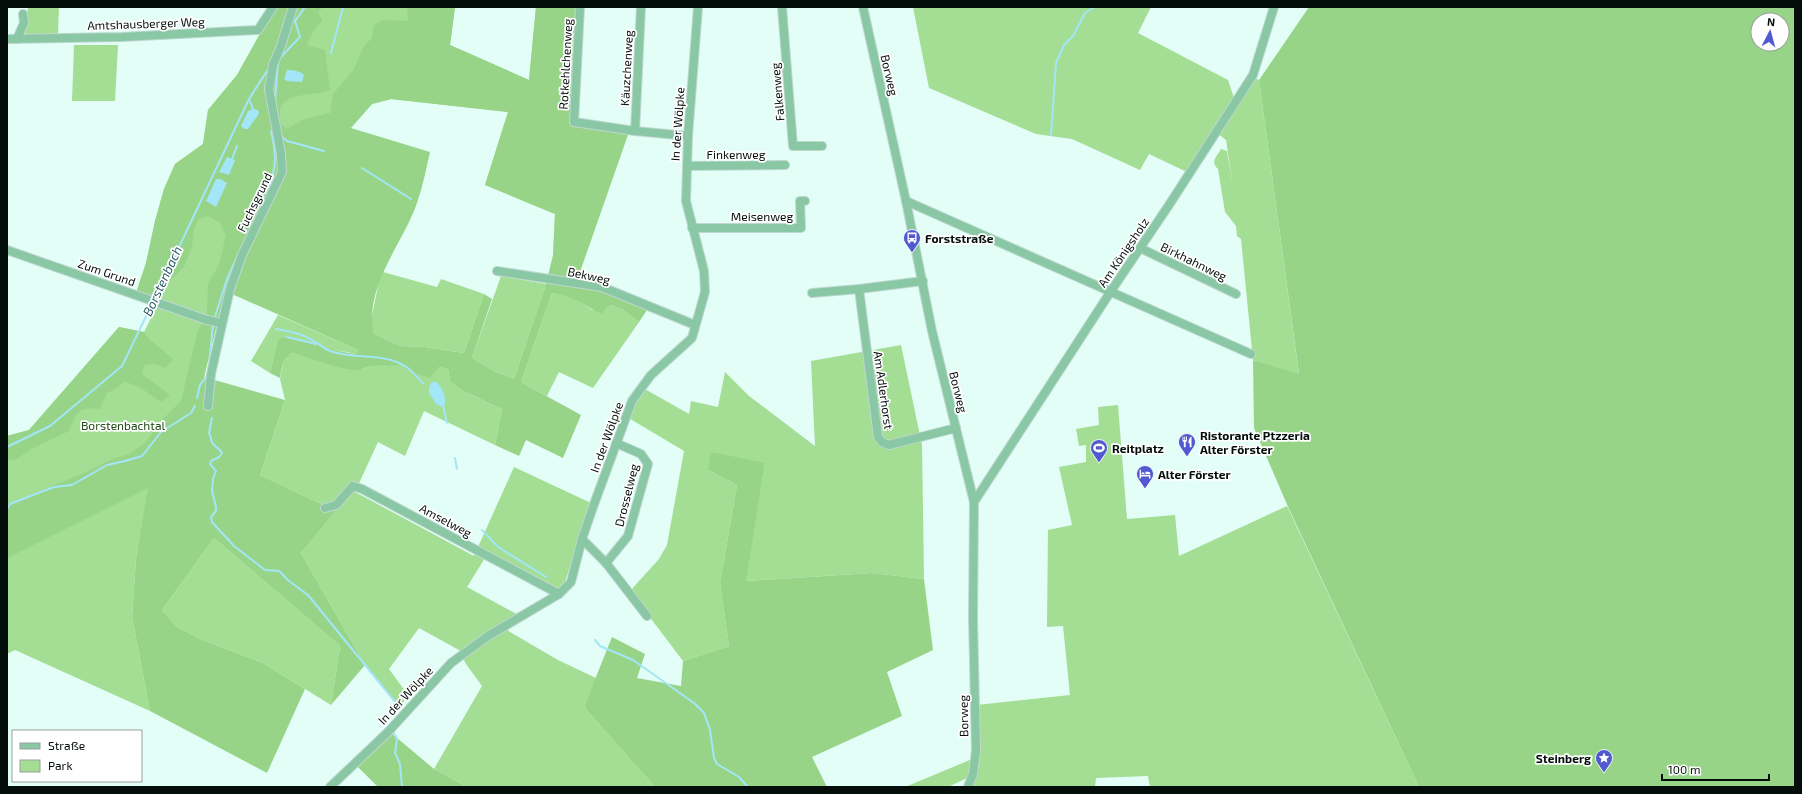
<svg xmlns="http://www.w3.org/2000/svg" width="1802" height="794" font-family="'Exo 2',sans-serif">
<rect width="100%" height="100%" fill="#e2fef6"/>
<g fill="#a4dd94">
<polygon points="28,7 59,7 58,34 25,35"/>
<polygon points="275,7 455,7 450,45 529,80 536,7 576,7 553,255 555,214 485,185 508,112 391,99 372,104 350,128 225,291 181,471 149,488 136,558 132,617 150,711 15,650 7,654 7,436 29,430 119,327 144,332 159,302 136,293 146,263 155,221 164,189 175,164 203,144 208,110 237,75"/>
<path d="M913 7H1151L1138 33 1228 80 1234 98 1248 74 1259 80 1299 375 1253 360 1241 239 1237 236 1236 226 1225 212 1218 169C1210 162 1217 156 1221 149L1227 151 1233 186 1226 140 1213 130 1187 172 1149 154 1140 170 1072 139 1036 134 929 88Z"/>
<polygon points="74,45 118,45 115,101 72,101"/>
<polygon points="383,272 437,287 441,279 484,294 464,353 425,347 401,346 374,334 371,321 379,281"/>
<polygon points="501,276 546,284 514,379 494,371 472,358"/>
<path d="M552 293C568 294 579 301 592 310L606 308 611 305 622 309 639 322 593 388 559 372 547 396 521 382Z"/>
<polygon points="278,315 358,350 355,354 347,352 277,343 270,373 251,361"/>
<polygon points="901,345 922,445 924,579 872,573 745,581 765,463 708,470 737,485 720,583 729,646 683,661 630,591 659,559 667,545 684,451 627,417 643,388 689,414 691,401 718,407 725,372 749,396 815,446 811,361"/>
<polygon points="293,353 358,371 370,366 386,365 403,365 413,373 439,367 448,369 450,381 461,390 502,409 495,445 424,411 405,456 378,442 355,492 474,556 514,467 591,503 560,597 485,558 467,587 522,617 504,627 510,632 558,660 596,678 584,707 655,787 467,787 434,769 482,686 466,664 459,650 419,628 389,669 408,695 400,707 365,665 301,553 336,511 260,475 285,400 280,379 283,363 287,355"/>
<polygon points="1118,405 1127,519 1175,515 1179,556 1287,506 1419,787 1150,787 1148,776 1096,778 1095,787 964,787 967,778 948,787 905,787 977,757 977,705 1070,695 1063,626 1047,627 1048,530 1072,525 1059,467 1086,462 1086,445 1079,446 1076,429 1099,425 1098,407"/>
<polygon points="214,538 340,646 331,705 263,663 200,639 177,627 162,610"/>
</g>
<g fill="#98d488" fill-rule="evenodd">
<path d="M275 7H323L318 12 322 21 314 30 307 45 325 50 330 90C317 96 287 92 281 107 279 111 280 118 280 123L287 129 304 119 330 113 333 94 354 69 364 46 372 38 374 25 384 20 408 21 407 7H455L450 45 529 80 536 7H576L572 122 629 132 580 272 647 310 639 322 622 309 611 305 606 308 602 314C584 306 572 295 552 293L521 382 581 415 563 458 526 440 519 456 495 445 502 409 461 390 450 381 448 369 439 367 430 378 413 373 403 365 370 366 358 371 337 367 293 353C282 357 282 368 280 378L270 373 277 343 280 338H293L333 350 355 354 358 350 225 291 204 377 285 400 260 475 336 511 301 553 365 665 331 705 340 646 214 538 162 610 177 627 200 639 263 663 305 689 267 773 150 711 132 617 136 558 148 488 7 558V505L88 471 112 459 130 454 147 441 157 425 181 401 197 333 207 313 208 284 219 264 226 236 220 223 208 216 198 220 194 229 192 247 184 267 170 280 159 302 136 293 146 263 155 221 164 189 175 164 203 144 208 110 237 75ZM391 99 508 112 485 185 555 214 553 255 546 284 514 379 494 371 472 358 492 299 484 294 464 353 425 347 401 346 374 334C363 287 403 244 417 203 423 186 426 169 430 152L351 128 372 104Z"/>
<path d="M1309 7H1795V787H1419L1289 509 1254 428 1253 360 1299 374 1259 80ZM1758 20H1782V44H1758Z"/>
<path d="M119 327 144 332 150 340 173 359 165 368 155 364 145 365 142 374 170 395 161 402 141 388 124 381 117 388 107 393 100 409C77 407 77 412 69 431L31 449 15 460H7V436L29 430Z"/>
<polygon points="711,452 765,463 746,581 872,573 924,579 933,650 887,672 902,716 812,757 827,787 655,787 584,707 612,637 645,654 637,678 681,686 683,661 729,646 720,583 737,485 708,470"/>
<polygon points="391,733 434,769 467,787 378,787 356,765"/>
</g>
<g fill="#a2e6f8">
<path d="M287 70C293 70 300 71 304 75L302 82 287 81 284 79Z"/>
<polygon points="253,109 258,110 259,114 248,129 244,129 241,126 248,111"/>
<polygon points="227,157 235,160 229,175 219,172"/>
<polygon points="216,179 220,179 227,183 216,207 206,201"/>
<path d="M432 382H437C443 390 447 397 444 407L437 405 429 393V387Z"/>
</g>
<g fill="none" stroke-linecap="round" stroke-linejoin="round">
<g stroke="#a2e6f8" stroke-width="2">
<polyline points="331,53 343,7"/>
<polyline points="279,59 300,37 295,21 305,7"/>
<polyline points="249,99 253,109 252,111"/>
<polyline points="275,102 278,63"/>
<polyline points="1051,135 1056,63 1064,45 1073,36 1085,13 1095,7"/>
<polyline points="281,136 287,141 324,151"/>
<polyline points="232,159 237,146"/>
<polyline points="362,168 411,199"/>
<path d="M269 190C276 164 277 157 271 131"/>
<polyline points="248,234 255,219"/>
<polyline points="154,300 249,99 267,71"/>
<polyline points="214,320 227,279 238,255"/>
<path d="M276 329C290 331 303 334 314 341 321 345 325 350 333 352 356 359 384 353 405 366 412 370 417 378 423 383"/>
<polyline points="287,337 316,344"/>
<polyline points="209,365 213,324"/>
<polyline points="197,398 200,385 208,374"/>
<polyline points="443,405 447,423"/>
<path d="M212 418 209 433 211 438C210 445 219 447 222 453L219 457 211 461 210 464 216 471 213 479 212 491 216 507V511L211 517 212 522 234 546 265 570 279 571 289 581 308 595 396 703V705L382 722"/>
<polyline points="7,447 50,426 122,366 152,304"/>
<polyline points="455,458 457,469"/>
<polyline points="7,509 10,504 33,495 54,487 72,485 107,465 125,461 142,456 161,432 191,413 195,406"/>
<polyline points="482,530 498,547 546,577"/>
<polyline points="595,640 600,646 633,660 694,703 704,713 710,730 714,758 717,764 739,777 748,787"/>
<polyline points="394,733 397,739 395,753 400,764 402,787"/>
</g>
<defs>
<g id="street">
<polyline points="580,7 574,122 635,131 688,136"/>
<polyline points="782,7 793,146 822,146"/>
<polyline points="863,7 906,201 932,331 974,502 973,618 976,750 973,774 968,787"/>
<polyline points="7,39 122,37 258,30 273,7"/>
<polyline points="17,39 24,23 23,14"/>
<polyline points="635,131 641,7"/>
<polyline points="687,166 785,165"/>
<polyline points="906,201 1251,354"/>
<polyline points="692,228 801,228 800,201 805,201"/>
<polyline points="1140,248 1236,294"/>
<polyline points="7,250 207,320 221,323"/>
<polyline points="497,271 602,287 695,325"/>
<polyline points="923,281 859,289 878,437 882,442 889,445 956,428"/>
<polyline points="812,293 859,289"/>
<polyline points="208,406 211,374 230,289 242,255 282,172 281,154 269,89 273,65 281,46 293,7"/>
<polyline points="974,502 1111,291 1169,205 1253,75 1274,7"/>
<polyline points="325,508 336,505 353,486 362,489 559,594"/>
<polyline points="582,539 606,563 647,616"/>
<polyline points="606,563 628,536 648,464 641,454 616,443"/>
<polyline points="330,787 388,732 451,663 488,636 559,594 571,582 582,539 593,507 632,401 651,375 692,338 705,292 704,271 686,201 688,136 698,7"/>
</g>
</defs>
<use href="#street" stroke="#bed8d0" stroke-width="10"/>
<use href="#street" stroke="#8ac7a4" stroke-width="8"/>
</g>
<defs>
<symbol id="bus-pin" viewBox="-11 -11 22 30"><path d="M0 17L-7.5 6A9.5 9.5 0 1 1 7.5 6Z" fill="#5059cf" stroke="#fff"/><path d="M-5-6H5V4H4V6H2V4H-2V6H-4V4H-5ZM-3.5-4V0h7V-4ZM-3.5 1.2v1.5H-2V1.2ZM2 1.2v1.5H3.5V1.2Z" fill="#fff"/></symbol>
<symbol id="restaurant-pin" viewBox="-11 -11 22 30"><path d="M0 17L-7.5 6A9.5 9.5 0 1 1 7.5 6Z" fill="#5059cf" stroke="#fff"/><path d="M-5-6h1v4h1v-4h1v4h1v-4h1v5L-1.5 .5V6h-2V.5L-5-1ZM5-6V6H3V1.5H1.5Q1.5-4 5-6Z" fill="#fff"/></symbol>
<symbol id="stadium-pin" viewBox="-11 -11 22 30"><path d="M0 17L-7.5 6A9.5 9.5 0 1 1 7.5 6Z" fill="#5059cf" stroke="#fff"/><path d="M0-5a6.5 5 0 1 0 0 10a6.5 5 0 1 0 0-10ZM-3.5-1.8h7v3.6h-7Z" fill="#fff"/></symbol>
<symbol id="hotel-pin" viewBox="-11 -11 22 30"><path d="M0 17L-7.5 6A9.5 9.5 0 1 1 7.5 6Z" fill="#5059cf" stroke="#fff"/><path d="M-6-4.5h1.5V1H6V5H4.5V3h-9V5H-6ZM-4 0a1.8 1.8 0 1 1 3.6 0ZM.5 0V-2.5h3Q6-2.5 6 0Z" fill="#fff"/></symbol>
<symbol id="sight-pin" viewBox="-11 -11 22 30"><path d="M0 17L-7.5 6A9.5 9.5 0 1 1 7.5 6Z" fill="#5059cf" stroke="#fff"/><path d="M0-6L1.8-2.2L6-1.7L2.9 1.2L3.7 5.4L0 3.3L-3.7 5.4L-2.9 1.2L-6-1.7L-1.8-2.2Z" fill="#fff"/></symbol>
</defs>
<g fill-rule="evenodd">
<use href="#bus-pin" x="902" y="228" width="20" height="27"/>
<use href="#restaurant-pin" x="1177" y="432" width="20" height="27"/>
<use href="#stadium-pin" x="1089" y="438" width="20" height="27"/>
<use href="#hotel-pin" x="1135" y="464" width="20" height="27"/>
<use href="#sight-pin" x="1594" y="748" width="20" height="27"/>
</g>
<g text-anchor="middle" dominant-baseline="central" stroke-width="3.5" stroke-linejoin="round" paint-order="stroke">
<g font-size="12" fill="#030e0b" stroke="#fff">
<text transform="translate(146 23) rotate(-2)">Amtshausberger Weg</text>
<text transform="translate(565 64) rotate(-87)">Rotkehlchenweg</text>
<text transform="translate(626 68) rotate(-87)">Käuzchenweg</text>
<text transform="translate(890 75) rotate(77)">Borweg</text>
<text transform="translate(777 92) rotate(-95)">Falkenweg</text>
<text transform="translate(677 124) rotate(-86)">In der Wölpke</text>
<text x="736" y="154">Finkenweg</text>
<text transform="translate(254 202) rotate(-64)">Fuchsgrund</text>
<text x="762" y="216">Meisenweg</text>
<text transform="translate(1123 252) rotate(-56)">Am Königsholz</text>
<text transform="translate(1194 261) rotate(26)">Birkhahnweg</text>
<text transform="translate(107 272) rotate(19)">Zum Grund</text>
<text transform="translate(589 275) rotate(12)">Bekweg</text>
<text transform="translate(884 390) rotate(82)">Am Adlerhorst</text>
<text transform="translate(959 392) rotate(76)">Borweg</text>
<text transform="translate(606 437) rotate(-70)">In der Wölpke</text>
<text transform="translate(626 495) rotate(-76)">Drosselweg</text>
<text transform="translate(446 520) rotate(28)">Amselweg</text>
<text transform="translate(405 695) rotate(-47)">In der Wölpke</text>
<text transform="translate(963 716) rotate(-91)">Borweg</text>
</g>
<g font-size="12" font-weight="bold" fill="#030e0b" stroke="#fff" text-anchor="start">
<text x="925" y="238">Forststraße</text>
<text x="1200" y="435">Ristorante Ptzzeria<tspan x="1200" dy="14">Alter Förster</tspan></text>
<text x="1112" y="448">Reitplatz</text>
<text x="1158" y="474">Alter Förster</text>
<text x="1591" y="758" text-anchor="end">Steinberg</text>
</g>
<g font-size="12" fill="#224916" stroke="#fff">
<text x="123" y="425">Borstenbachtal</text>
</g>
<g font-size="13" font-style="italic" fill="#295e6c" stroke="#fff">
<text transform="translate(162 281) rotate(-65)">Borstenbach</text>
</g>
</g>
<rect width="1802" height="794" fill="none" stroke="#030e0b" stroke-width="16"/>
<rect x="12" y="730" width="130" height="52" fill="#ffffff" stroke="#9a9f9d"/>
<rect x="20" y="743" width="20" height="6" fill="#8ac7a4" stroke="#9a9f9d"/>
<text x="48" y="750" font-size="12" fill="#030e0b">Straße</text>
<rect x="20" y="760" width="20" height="12" fill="#a4dd94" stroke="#9a9f9d"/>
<text x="48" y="770" font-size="12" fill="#030e0b">Park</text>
<g transform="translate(1770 32) rotate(6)"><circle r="19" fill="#ffffff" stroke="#9a9f9d"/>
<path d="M0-3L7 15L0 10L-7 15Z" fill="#5059cf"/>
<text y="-6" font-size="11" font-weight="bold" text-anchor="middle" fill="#030e0b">N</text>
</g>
<path d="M1662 774v6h107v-6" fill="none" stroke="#030e0b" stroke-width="2"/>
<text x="1668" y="774" font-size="12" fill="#030e0b" stroke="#ffffff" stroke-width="3" paint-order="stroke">100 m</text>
</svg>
